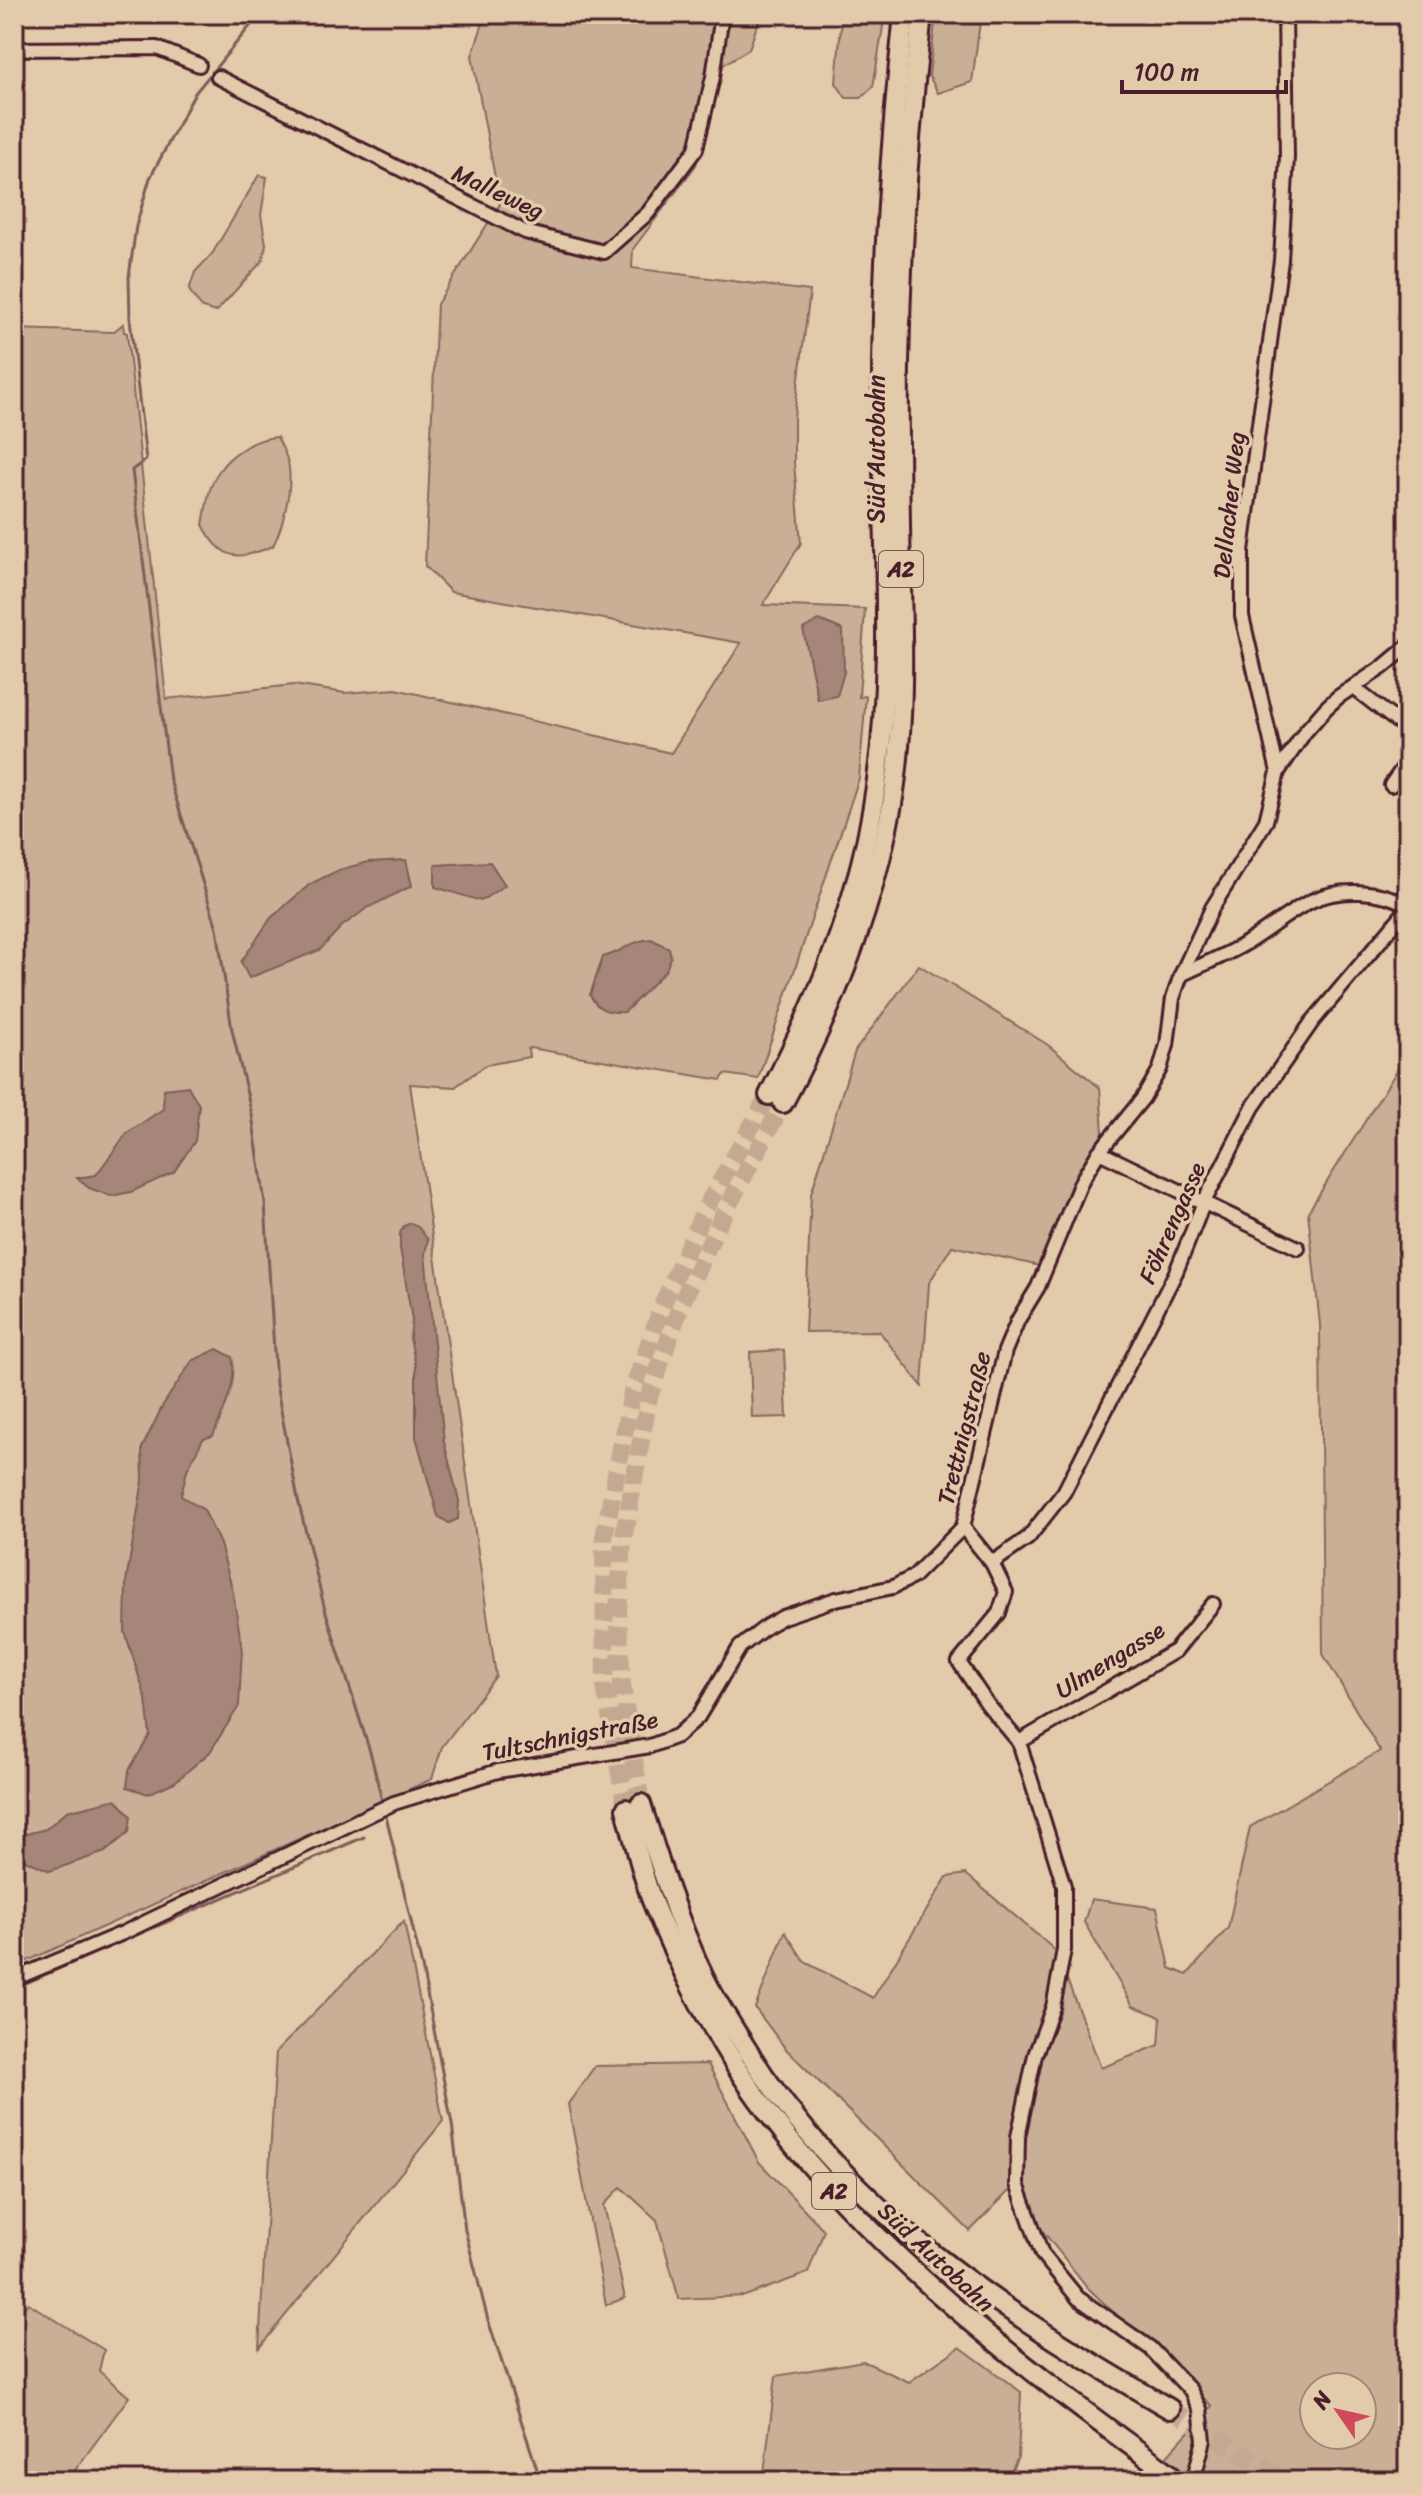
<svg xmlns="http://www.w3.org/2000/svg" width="1422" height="2495" font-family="Sriracha,sans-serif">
<rect width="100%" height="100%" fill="#e1cbaa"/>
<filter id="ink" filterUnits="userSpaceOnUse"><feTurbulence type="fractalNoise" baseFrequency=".0125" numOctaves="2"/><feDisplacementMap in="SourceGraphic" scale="16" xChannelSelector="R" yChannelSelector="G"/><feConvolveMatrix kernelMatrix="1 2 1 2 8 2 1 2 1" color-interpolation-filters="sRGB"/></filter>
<g filter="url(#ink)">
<g fill="#c8af95" stroke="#896760" stroke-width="2" fill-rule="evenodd">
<polygon points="486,14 761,14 749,49 720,67 696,165 633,249 632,268 810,291 794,417 794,463 801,543 763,605 865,609 859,697 866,696 859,778 758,1079 725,1074 721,1080 530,1048 528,1049 529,1057 486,1065 455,1087 410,1084 496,1676 442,1747 432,1779 14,1967 14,329 113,332 123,324 124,332 127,333 166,699 294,685 345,693 396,689 671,753 741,643 451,592 425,566 437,304 500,204 472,56"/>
<polygon points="842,14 885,14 873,87 861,98 846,98 836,83"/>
<polygon points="936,14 981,14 972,82 938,93 929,76"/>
<polygon points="259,175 267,177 261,215 266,244 263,260 216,312 202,308 189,290 195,272 212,254"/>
<path d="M277 437C282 447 288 457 289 468 292 491 283 526 273 546 237 561 222 561 203 525 206 508 208 486 219 471 231 453 256 438 277 437Z"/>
<polygon points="919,965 1048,1045 1100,1088 1103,1133 1071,1185 1040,1266 952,1246 929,1283 922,1386 879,1331 805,1332 811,1194 855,1051"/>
<path d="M1408 1053V2481H1144L1212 2406 1088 2288 1010 2190 970 2231 785 2048 755 2008 785 1932 805 1962 873 1998 947 1877 966 1874 1056 1951 1101 2068 1159 2045 1161 2017 1133 2006 1084 1922 1091 1899 1157 1908 1170 1968 1187 1975 1228 1928 1250 1827 1380 1751 1323 1654 1320 1325 1308 1212ZM1314 2387H1362V2435H1314Z"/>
<polygon points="784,1350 787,1417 752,1418 750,1352"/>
<polygon points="404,1921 443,2121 259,2348 276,2052"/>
<polygon points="708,2064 759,2162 824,2230 808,2273 745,2296 679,2299 657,2220 621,2187 604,2205 625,2298 606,2305 568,2104 595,2066"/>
<polygon points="28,2303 104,2350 99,2371 129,2397 67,2481 14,2481 14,2322"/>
<polygon points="960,2347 1021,2392 1018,2457 1007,2481 763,2481 776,2376 863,2361 909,2382"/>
</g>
<g fill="#a68678" stroke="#815d59" stroke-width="2">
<polygon points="819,620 843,630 844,672 837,696 818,700 803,629"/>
<polygon points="406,860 412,886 367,908 341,927 320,950 249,978 241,962 271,918 310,884 339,870 368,862"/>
<polygon points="490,862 505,885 481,901 435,887 435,865"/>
<path d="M651 939 669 948 671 957 666 970 625 1012C609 1013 598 1011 590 995L603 957C621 953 630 941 651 939Z"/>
<polygon points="188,1086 199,1105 195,1141 174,1172 131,1192 111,1196 89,1188 77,1178 96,1175 127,1133 163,1109 164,1089"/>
<polygon points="411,1223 419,1228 428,1240 425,1254 444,1442 459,1501 458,1519 449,1523 438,1516 416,1437 416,1367 410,1338 412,1320 400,1248 400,1233 404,1226"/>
<path d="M217 1349 232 1357C238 1383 223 1412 213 1436L203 1439 187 1470 181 1496 204 1510 220 1544 233 1592 242 1649 239 1706 210 1752 175 1782 148 1794 127 1787 129 1770 150 1735 146 1699 125 1632 126 1582 143 1480 142 1448 163 1405 192 1361Z"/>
<polygon points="116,1799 131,1816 129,1832 105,1852 50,1871 14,1855 14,1824 26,1834 46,1829 67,1811"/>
</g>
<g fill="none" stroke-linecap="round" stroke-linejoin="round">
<g stroke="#815d59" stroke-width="3">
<polyline points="260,14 195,93 150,178 136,226 129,277 130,319 146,460 132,470 170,780 217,928 232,1030 252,1115 265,1203 276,1384 298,1500 324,1606 371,1755 383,1805"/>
<polyline points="385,1812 422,1967 452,2124 465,2230 488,2320 541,2481"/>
<polyline points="14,1988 364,1837"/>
</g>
<g stroke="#c3a991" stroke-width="18" stroke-dasharray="18 9" stroke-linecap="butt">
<polyline points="641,1804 622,1686 618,1612 623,1540 649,1397 681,1304 721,1219 783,1103"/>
<polyline points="626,1809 605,1686 604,1537 632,1392 664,1301 705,1209 769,1095"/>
<polyline points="1170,2409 1287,2481"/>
</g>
<defs>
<g id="minor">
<polyline points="14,49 157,48 199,65"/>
<polyline points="218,77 525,232 604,252 648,213 696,149 713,77 722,14"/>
<polyline points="1354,688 1408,730"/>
<polyline points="1278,772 1305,732 1326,708 1338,697 1383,667 1408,646"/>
<polyline points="1391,785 1408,761"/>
<path d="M1181 975C1203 964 1227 955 1248 942 1269 929 1289 912 1311 901 1340 887 1381 890 1408 905"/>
<polyline points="1099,1152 1298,1248"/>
<polyline points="963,1527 1005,1351 1018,1320 1038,1287 1082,1180 1099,1152 1143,1098 1160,1069 1167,1045 1173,998 1181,975 1212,908 1266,821 1278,772 1242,616 1242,551 1281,260 1287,157 1285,14"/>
<polyline points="963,1527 992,1563 1006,1592 999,1613 959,1662 988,1705 1019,1742 1064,1886 1064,1950 1053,2007 1035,2055 1018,2137 1017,2184 1042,2254 1078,2298 1150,2348 1190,2390 1200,2409 1204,2440 1193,2481"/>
<polyline points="992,1563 1028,1538 1064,1492 1176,1272 1204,1202 1253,1107 1312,1022 1408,908"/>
<polyline points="1019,1742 1175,1651 1213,1604"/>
<polyline points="14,1979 123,1933 394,1803 498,1771 650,1746 677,1736 698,1717 740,1647 767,1626 783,1617 836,1599 893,1587 913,1577 963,1527"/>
</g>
<g id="highway">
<path d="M769 1095C816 1003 856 909 873 806 895 677 883 543 882 413 881 279 890 147 904 14"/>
<path d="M783 1103C834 1008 873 910 892 804 904 733 903 659 901 587 900 512 898 438 899 363 901 246 909 130 922 14"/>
<path d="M641 1804C659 1862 677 1919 703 1975 715 2000 731 2024 746 2048 850 2215 1003 2312 1170 2409"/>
<path d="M626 1809C635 1841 642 1877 655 1908 685 1980 722 2052 769 2114 879 2259 1024 2368 1170 2474"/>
</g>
</defs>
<use href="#minor" stroke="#4a1f2b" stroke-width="18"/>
<use href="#highway" stroke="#4a1f2b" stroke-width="24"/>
<use href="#minor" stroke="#e1cbaa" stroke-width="12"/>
<use href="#highway" stroke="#e1cbaa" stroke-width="18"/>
</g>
</g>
<g text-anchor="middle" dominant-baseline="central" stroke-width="7" stroke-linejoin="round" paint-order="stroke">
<g fill="#e1cbaa" stroke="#775351" stroke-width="2">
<rect x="879" y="551" width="44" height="36" rx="6"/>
<rect x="812" y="2173" width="44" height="36" rx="6"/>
</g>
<g font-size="22" font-weight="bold" fill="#4a1f2b">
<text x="901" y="569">A2</text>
<text x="834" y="2191">A2</text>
</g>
<g font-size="24" fill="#4a1f2b" stroke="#e1cbaa">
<text transform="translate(498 192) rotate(25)">Malleweg</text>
<text transform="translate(876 449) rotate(-90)">Süd Autobahn</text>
<text transform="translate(1229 505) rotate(-84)">Dellacher Weg</text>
<text transform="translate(1172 1223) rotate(-66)">Föhrengasse</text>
<text transform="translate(964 1428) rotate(-76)">Trettnigstraße</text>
<text transform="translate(1110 1660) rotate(-32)">Ulmengasse</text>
<text transform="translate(570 1736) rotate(-11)">Tultschnigstraße</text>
<text transform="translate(936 2257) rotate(43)">Süd Autobahn</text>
</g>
</g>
<rect width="1422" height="2495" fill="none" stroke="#e1cbaa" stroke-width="48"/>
<rect x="24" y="24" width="1374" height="2447" fill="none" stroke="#4a1f2b" stroke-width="3" filter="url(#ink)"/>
<g transform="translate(1338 2411) rotate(304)"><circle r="38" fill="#e1cbaa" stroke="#a58677" stroke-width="2"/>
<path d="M0-6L14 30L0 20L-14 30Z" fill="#d1495b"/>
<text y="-12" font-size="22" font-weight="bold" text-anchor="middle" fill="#4a1f2b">N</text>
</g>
<path d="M1122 80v12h164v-12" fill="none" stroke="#4a1f2b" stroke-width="4"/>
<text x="1134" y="80" font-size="24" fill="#4a1f2b" stroke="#e1cbaa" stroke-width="6" paint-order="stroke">100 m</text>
</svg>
